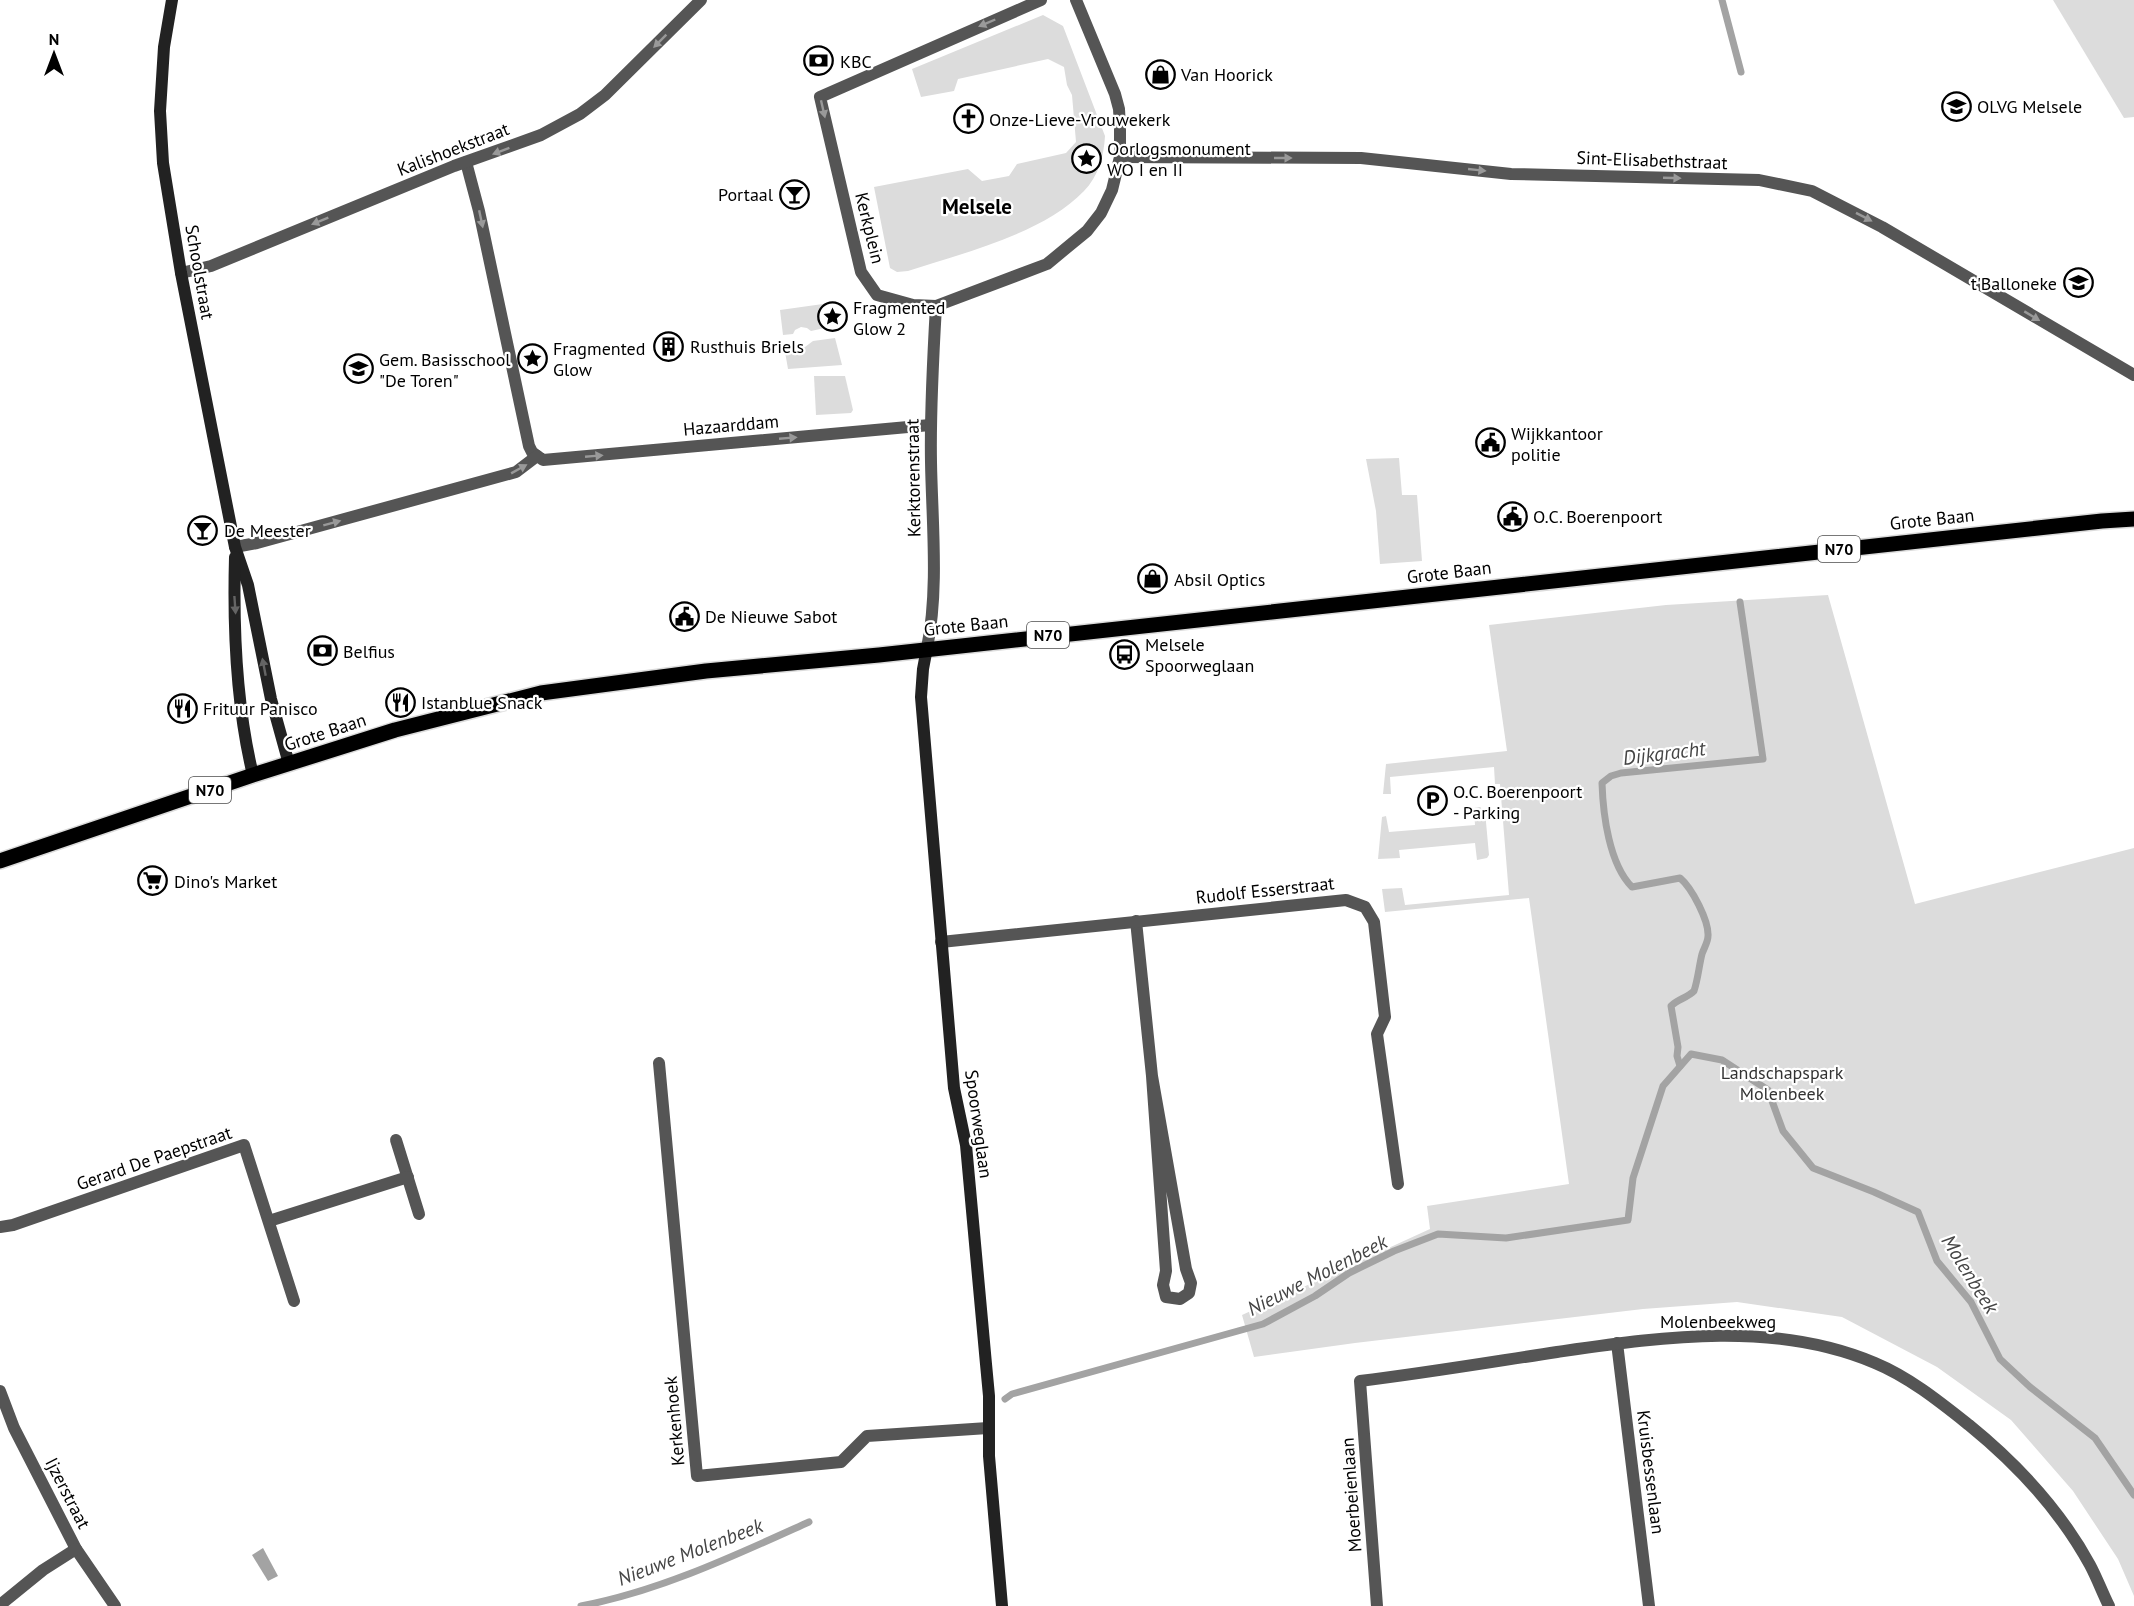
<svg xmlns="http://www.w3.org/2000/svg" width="2134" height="1606" font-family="'PT Sans',sans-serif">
<rect width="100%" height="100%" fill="#fff"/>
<g fill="#dcdcdc">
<polygon points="2053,0 2134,0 2134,117 2124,118"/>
<path d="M1043 15 1063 26 1105 136C1104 156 1098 177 1084 191 1043 234 963 253 908 271L897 272 890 268 874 187 968 169 982 181 1009 176 1017 164 1066 153 1076 142 1072 95 1067 85 1064 67 1048 59 958 79 954 91 921 97 912 69Z"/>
<polygon points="823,304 827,305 834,326 811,331 807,328 801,327 795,330 793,334 783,335 780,310"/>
<polygon points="835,338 842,365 788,369 784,346 795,345 799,348 805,347 813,341"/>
<polygon points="814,376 845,376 853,410 851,413 816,415"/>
<polygon points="1399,458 1402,495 1417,495 1422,561 1380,564 1376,511 1366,459"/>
<polygon points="1828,595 1915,904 2134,848 2134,1596 2118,1559 2073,1491 2011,1420 1937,1367 1842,1317 1737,1302 1643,1309 1355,1343 1254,1357 1242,1315 1430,1229 1427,1206 1569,1184 1529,898 1385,912 1382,889 1402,888 1405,905 1509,895 1500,784 1495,784 1494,767 1390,777 1391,794 1383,794 1386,764 1507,751 1489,625 1666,605"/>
<polygon points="1480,807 1485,811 1489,855 1487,858 1477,860 1475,843 1399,850 1400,858 1378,859 1382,817 1386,816 1389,832 1475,825 1474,808"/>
</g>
<polygon fill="#a3a3a3" points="263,1548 278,1576 268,1581 252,1555"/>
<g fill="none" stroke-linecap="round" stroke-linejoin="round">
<g stroke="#a3a3a3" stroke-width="7">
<polyline points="1722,0 1741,72"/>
<path d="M1680 1066 1677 1056 1678 1047 1671 1006C1678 999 1687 998 1694 991 1698 979 1699 966 1702 954 1704 948 1708 942 1708 936 1709 921 1692 888 1680 878L1632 887C1609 864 1603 814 1602 783L1611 776 1621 773 1763 759 1740 602"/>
<polyline points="1005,1399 1012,1394 1263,1324 1315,1296 1349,1273 1394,1251 1438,1234 1506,1238 1628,1220 1633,1178 1663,1086 1691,1054 1722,1060 1768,1090 1783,1131 1813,1168 1874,1192 1918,1212 1937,1261 1971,1302 2000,1359 2030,1387 2095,1438 2134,1495"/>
<path d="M581 1606C660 1591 736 1555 809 1522"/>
</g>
<defs>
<polyline id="primary" points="0,861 253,775 395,730 541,693 706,671 879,655 2102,521 2134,519"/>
</defs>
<use href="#primary" stroke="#dbdbdb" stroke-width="18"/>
<g stroke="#555" stroke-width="12">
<polyline points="1041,0 820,97 861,272 877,295 913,305 936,306 1047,264 1087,231 1101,213 1112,190 1120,157 1120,127 1119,109 1115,94 1076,0"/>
<polyline points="1120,157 1361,158 1511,174 1759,180 1812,191 1882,227 2134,375"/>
<polyline points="466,162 479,211 529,446 532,452 543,460 930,425"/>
<polyline points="181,273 211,266 454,166 541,135 580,114 605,95 701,0"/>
<polyline points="235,547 257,543 516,472 537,456"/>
<path d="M927 648C939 590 932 521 931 462 930 410 933 358 936 306"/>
<polyline points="1136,921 1152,1076 1166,1271 1163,1285 1166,1297 1180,1299 1189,1293 1191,1283 1186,1269 1152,1076"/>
<polyline points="941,942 1346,900 1365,907 1374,922 1385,1017 1377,1034 1398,1184"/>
<polyline points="659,1063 697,1476 841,1462 867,1436 988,1428"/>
<polyline points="396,1140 419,1214"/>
<polyline points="269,1221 408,1177"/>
<polyline points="0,1227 13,1225 244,1145 294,1301"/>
<polyline points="1617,1343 1649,1606"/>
<polyline points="0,1391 14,1428 76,1549 115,1606"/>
<polyline points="0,1605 43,1570 76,1549"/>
<path d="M1377 1606 1360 1381C1426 1373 1491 1362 1557 1352 1662 1337 1773 1320 1875 1363 1909 1377 1940 1402 1969 1425 2017 1464 2060 1510 2090 1565 2097 1578 2102 1592 2109 1606"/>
</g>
<g stroke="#222" stroke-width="12">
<polyline points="172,0 164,47 160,111 163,163 181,273 235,547 248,585 271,699 289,764"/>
<path d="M235 557C233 629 236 705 253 775"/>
<polyline points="927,648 923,669 921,697 954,1088 966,1145 986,1364 989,1396 989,1456 1002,1606"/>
</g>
<use href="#primary" stroke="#000" stroke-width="15"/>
</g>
<defs><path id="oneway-solid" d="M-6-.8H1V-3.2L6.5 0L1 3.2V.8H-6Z" transform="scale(1.5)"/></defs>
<g fill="#999">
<use href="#oneway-solid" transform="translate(987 23) rotate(157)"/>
<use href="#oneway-solid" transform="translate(660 41) rotate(135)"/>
<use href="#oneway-solid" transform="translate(823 109) rotate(77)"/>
<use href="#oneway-solid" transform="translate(501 151) rotate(159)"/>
<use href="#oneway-solid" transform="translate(1283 158)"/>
<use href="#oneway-solid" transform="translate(1477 170) rotate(6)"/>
<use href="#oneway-solid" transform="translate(1672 178) rotate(2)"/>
<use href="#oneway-solid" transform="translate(1864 217) rotate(27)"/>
<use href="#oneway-solid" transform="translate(481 219) rotate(78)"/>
<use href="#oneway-solid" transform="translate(320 221) rotate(158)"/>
<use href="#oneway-solid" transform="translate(2032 316) rotate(31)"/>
<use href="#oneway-solid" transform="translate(788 438) rotate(-5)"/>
<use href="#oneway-solid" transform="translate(594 456) rotate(-5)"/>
<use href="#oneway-solid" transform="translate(519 469) rotate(-29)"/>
<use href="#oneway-solid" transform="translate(332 523) rotate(-15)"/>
</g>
<g fill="#646464">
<use href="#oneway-solid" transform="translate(235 605) rotate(86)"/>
<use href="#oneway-solid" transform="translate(264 667) rotate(-101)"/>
</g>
<defs>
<symbol id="bank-ring" viewBox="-11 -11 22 22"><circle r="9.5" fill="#fff" stroke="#000" stroke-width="1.5"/><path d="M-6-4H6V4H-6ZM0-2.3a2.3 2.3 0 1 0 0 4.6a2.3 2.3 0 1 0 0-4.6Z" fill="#000"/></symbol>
<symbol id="shop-ring" viewBox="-11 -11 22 22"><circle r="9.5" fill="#fff" stroke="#000" stroke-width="1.5"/><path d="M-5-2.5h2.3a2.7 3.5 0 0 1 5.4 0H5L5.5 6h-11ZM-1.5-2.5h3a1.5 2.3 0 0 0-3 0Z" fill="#000"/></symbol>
<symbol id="school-ring" viewBox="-11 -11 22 22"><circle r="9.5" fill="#fff" stroke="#000" stroke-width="1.5"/><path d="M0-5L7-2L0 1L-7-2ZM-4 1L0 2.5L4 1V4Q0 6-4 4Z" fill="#000"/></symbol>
<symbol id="church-ring" viewBox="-11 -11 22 22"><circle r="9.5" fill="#fff" stroke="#000" stroke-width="1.5"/><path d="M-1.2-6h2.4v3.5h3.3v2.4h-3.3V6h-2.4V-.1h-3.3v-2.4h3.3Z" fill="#000"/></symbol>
<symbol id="sight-ring" viewBox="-11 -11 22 22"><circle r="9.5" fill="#fff" stroke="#000" stroke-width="1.5"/><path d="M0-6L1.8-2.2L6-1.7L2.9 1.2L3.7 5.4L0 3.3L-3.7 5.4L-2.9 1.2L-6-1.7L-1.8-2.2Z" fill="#000"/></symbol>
<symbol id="bar-ring" viewBox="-11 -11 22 22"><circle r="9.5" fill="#fff" stroke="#000" stroke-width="1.5"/><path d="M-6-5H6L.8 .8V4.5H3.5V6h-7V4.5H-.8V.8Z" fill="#000"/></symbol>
<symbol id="building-ring" viewBox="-11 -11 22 22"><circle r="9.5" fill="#fff" stroke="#000" stroke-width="1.5"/><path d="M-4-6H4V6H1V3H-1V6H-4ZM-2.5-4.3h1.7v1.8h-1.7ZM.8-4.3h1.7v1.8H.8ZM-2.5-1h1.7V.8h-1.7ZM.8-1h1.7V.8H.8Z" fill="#000"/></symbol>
<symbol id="civic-ring" viewBox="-11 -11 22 22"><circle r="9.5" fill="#fff" stroke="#000" stroke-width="1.5"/><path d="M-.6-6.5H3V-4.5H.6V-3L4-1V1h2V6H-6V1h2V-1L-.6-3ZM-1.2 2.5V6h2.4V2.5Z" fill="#000"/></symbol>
<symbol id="bus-ring" viewBox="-11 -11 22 22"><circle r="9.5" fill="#fff" stroke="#000" stroke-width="1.5"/><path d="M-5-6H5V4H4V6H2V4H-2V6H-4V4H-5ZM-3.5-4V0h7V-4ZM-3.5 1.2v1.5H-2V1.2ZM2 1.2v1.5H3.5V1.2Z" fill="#000"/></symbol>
<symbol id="restaurant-ring" viewBox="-11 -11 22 22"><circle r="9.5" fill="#fff" stroke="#000" stroke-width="1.5"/><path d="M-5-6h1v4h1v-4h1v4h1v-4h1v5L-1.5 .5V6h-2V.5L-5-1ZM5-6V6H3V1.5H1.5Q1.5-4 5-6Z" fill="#000"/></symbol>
<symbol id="parking-ring" viewBox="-11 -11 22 22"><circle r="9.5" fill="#fff" stroke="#000" stroke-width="1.5"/><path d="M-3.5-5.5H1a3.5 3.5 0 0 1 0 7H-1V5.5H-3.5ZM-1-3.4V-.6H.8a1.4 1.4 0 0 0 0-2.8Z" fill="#000"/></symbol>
<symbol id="supermarket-ring" viewBox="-11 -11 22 22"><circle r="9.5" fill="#fff" stroke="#000" stroke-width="1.5"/><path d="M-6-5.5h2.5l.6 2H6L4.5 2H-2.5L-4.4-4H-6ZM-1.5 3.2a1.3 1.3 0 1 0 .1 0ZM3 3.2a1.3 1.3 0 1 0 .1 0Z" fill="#000"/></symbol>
</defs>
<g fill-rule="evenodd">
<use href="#bank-ring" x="802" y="44" width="33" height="33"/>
<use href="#shop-ring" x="1144" y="58" width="33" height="33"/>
<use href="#school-ring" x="1940" y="90" width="33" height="33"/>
<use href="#church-ring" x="952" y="102" width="33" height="33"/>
<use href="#sight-ring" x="1070" y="142" width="33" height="33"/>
<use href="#bar-ring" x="778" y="178" width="33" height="33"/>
<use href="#school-ring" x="2062" y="266" width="33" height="33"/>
<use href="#sight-ring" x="816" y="300" width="33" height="33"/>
<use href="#building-ring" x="652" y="330" width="33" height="33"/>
<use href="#sight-ring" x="516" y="342" width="33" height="33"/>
<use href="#school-ring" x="342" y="352" width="33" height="33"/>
<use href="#civic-ring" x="1474" y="426" width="33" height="33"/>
<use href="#civic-ring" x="1496" y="500" width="33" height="33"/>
<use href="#bar-ring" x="186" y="514" width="33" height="33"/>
<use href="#shop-ring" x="1136" y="562" width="33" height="33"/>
<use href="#civic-ring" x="668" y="600" width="33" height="33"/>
<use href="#bank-ring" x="306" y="634" width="33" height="33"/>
<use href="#bus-ring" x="1108" y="638" width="33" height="33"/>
<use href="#restaurant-ring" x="384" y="686" width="33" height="33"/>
<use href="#restaurant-ring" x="166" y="692" width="33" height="33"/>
<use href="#parking-ring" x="1416" y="784" width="33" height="33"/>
<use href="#supermarket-ring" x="136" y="864" width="33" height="33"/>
</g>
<g text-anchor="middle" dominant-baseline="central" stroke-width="4.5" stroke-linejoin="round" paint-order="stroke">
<g fill="#fff" stroke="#4c4c4c" stroke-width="1.5">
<rect x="1818" y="536" width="42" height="26" rx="4.5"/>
<rect x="1027" y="622" width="42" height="26" rx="4.5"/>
<rect x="189" y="777" width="42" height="26" rx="4.5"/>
</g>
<g font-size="16" font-weight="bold" fill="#000">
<text x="1839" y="549">N70</text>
<text x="1048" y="635">N70</text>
<text x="210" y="790">N70</text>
</g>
<g font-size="18" fill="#000" stroke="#fff" text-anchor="start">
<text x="840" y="61">KBC</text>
<text x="1181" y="74">Van Hoorick</text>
<text x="1977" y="106">OLVG Melsele</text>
<text x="989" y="119">Onze-Lieve-Vrouwekerk</text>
<text x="1107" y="148">Oorlogsmonument<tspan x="1107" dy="21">WO I en II</tspan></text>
<text x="773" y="194" text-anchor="end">Portaal</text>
<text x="2057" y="283" text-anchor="end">t'Balloneke</text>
<text x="853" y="307">Fragmented<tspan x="853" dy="21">Glow 2</tspan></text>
<text x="690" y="346">Rusthuis Briels</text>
<text x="553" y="348">Fragmented<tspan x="553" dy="21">Glow</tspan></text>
<text x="379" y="359">Gem. Basisschool<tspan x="379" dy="21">"De Toren"</tspan></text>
<text x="1511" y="433">Wijkkantoor<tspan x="1511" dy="21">politie</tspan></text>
<text x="1533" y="516">O.C. Boerenpoort</text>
<text x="224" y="530">De Meester</text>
<text x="1174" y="579">Absil Optics</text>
<text x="705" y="616">De Nieuwe Sabot</text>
<text x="1145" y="644">Melsele<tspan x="1145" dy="21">Spoorweglaan</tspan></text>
<text x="343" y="651">Belfius</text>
<text x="421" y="702">Istanblue Snack</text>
<text x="203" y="708">Frituur Panisco</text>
<text x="1453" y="791">O.C. Boerenpoort<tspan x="1453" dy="21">- Parking</tspan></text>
<text x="174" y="881">Dino's Market</text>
</g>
<g font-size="18" fill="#000" stroke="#fff">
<text transform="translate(453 149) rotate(-21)">Kalishoekstraat</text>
<text transform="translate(1652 160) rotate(2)">Sint-Elisabethstraat</text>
<text transform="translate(870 228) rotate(76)">Kerkplein</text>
<text transform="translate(200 272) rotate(80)">Schoolstraat</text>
<text transform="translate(731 425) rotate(-5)">Hazaarddam</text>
<text transform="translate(913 478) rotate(-91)">Kerktorenstraat</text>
<text transform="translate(1932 519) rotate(-6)">Grote Baan</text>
<text transform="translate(1449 572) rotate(-7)">Grote Baan</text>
<text transform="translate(966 625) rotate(-6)">Grote Baan</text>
<text transform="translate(325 732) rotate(-18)">Grote Baan</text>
<text transform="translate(1265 890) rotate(-6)">Rudolf Esserstraat</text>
<text transform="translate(979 1124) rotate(82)">Spoorweglaan</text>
<text transform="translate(154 1158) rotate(-19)">Gerard De Paepstraat</text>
<text x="1718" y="1321">Molenbeekweg</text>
<text transform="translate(674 1421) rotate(-95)">Kerkenhoek</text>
<text transform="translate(1651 1472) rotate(83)">Kruisbessenlaan</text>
<text transform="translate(68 1493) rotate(63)">Ijzerstraat</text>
<text transform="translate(1351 1495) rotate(-94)">Moerbeienlaan</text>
</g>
<g font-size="18" fill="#333" stroke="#fff">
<text x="1782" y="1072">Landschapspark<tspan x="1782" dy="21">Molenbeek</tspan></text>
</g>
<g font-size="20" font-style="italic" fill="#444" stroke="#fff">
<text transform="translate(1664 753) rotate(-7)">Dijkgracht</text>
<text transform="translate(1970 1274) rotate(58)">Molenbeek</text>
<text transform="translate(1317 1275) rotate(-27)">Nieuwe Molenbeek</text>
<text transform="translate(690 1552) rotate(-21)">Nieuwe Molenbeek</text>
</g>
<g font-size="21" font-weight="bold" fill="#000" stroke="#fff">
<text x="977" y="206">Melsele</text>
</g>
</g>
<g transform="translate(54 54)" stroke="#ffffff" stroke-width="4.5" paint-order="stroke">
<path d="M0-4.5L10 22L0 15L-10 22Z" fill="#000000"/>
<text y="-9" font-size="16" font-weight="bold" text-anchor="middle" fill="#000000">N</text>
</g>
</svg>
